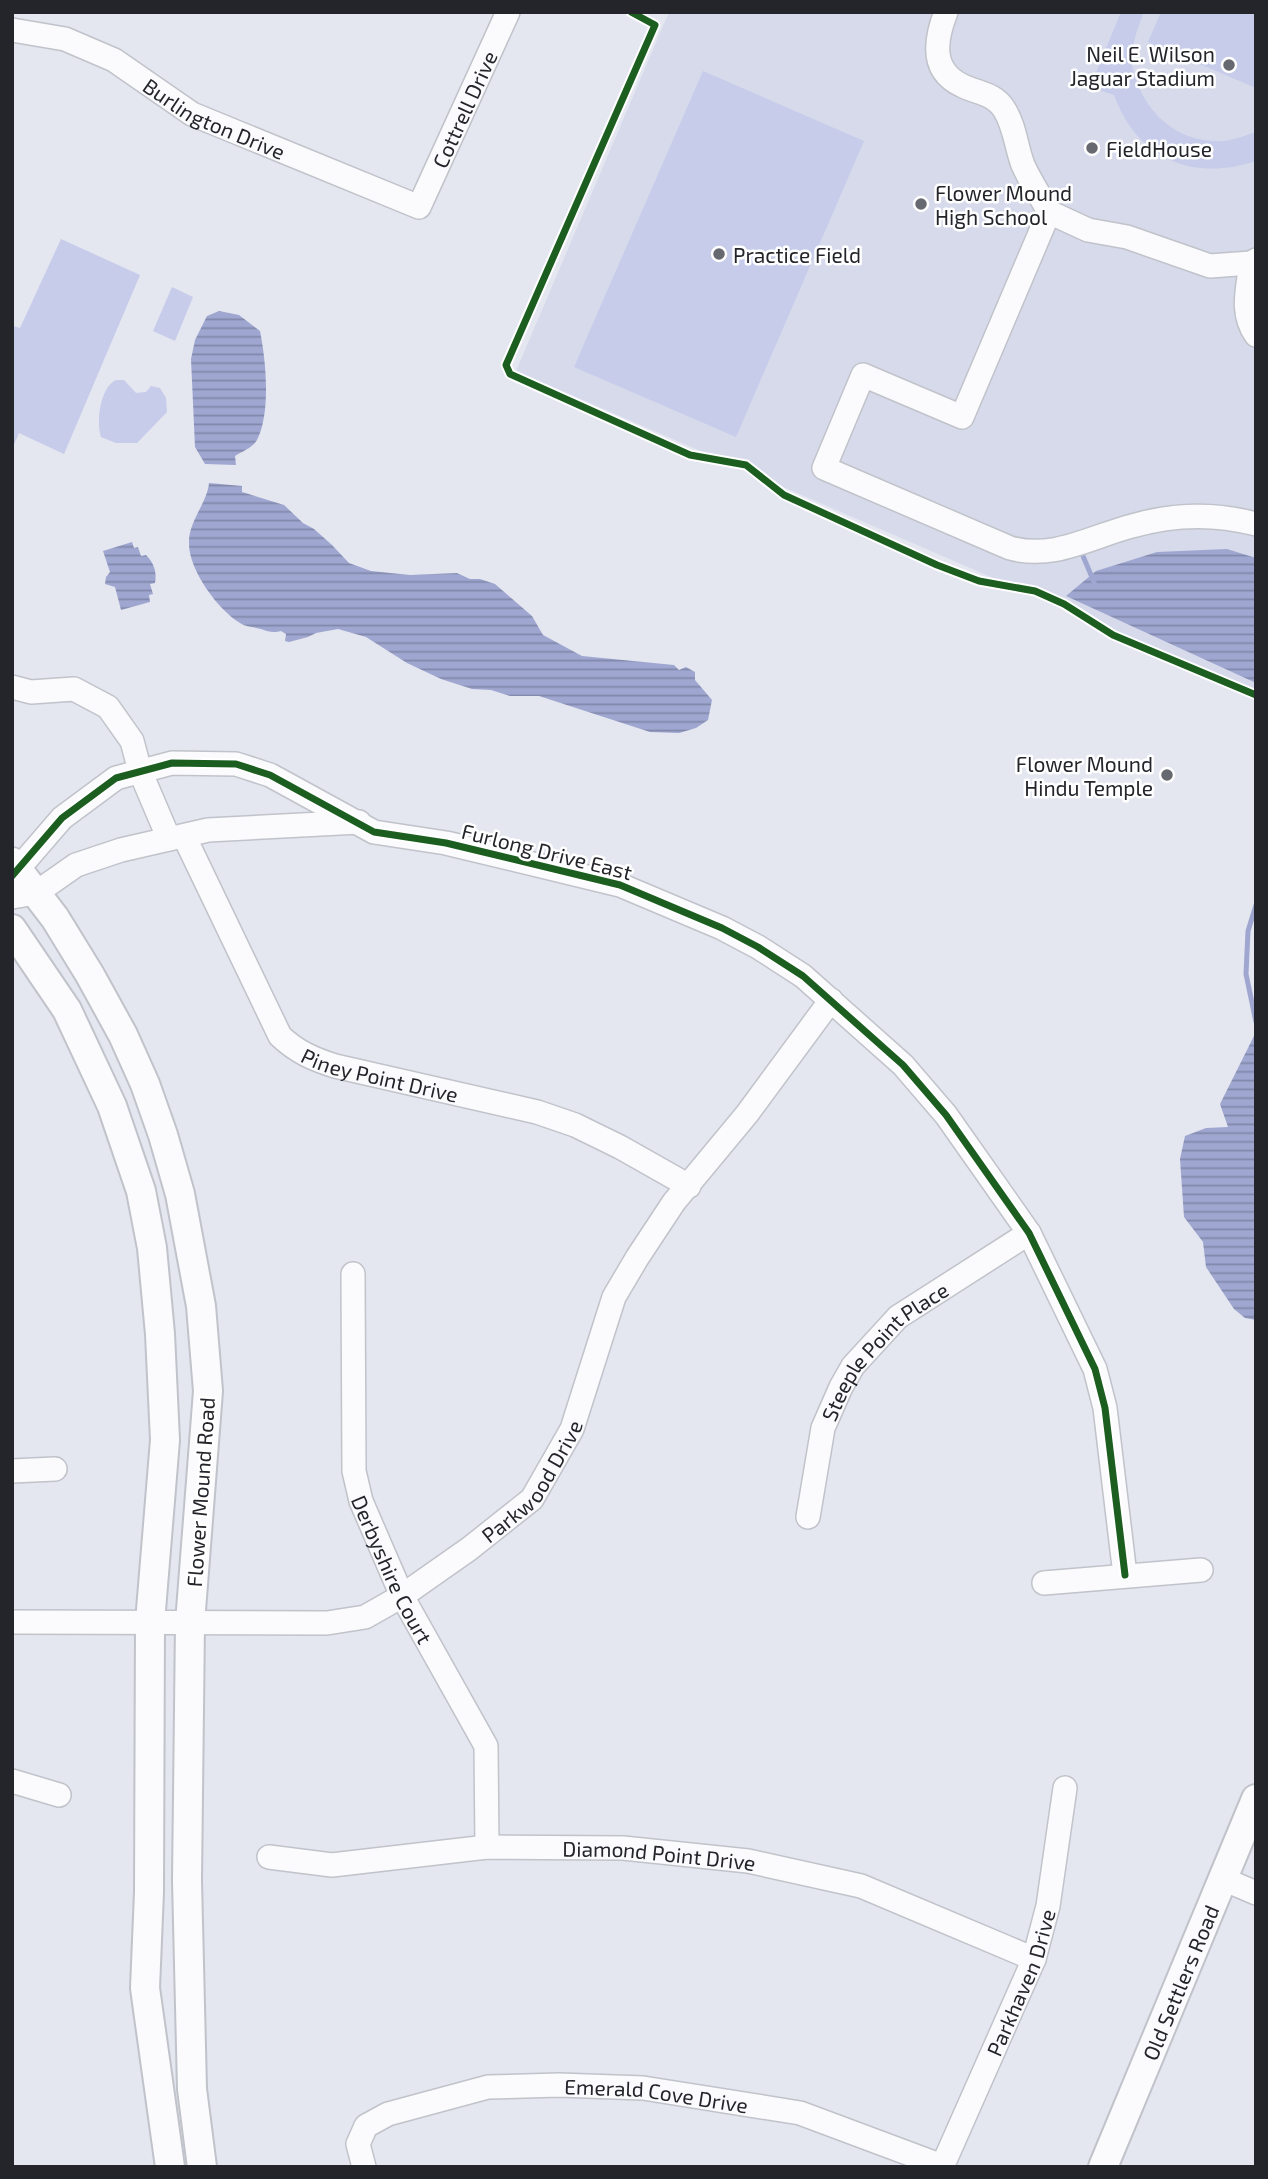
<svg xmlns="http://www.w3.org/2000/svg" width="1268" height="2179" font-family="'Exo 2',sans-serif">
<defs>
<pattern id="water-rules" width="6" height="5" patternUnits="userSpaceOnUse" patternTransform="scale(1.75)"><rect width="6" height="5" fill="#9fa7d1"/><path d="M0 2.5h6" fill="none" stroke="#8188aa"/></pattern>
</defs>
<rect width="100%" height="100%" fill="#e4e6f0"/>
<polygon fill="#d6daeb" points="669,12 1256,12 1256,692 516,371"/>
<g fill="#c6ccea">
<path d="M1121 12H1144C1137 29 1129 52 1133 70 1144 114 1179 144 1224 141 1235 140 1246 135 1256 132V161C1193 182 1137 159 1114 95L1090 87Z"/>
<polygon points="1161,12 1256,12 1256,88 1148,42"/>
<polygon points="703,71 864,141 736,437 574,367"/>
<polygon points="61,239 140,275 64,454 19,433 12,449 12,328 13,326 20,328"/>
<polygon points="172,287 193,297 175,341 153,331"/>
<path d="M116 380H124L136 393 146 392 151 386 160 388 166 398 167 412 137 443H116L101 437C96 421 100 388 116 380Z"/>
</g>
<g fill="url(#water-rules)">
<path d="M219 311 239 315 260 331C266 361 271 412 257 440 252 448 243 451 235 456L236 465 205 464 195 447 191 359 195 340 207 316Z"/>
<path d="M209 483 242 486V492L284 505 303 523 314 529 332 545 349 563 371 571 410 575 457 573 470 579H480L495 584 532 616 543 635 582 656 674 665 679 670 686 667 695 672V680L712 700 708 720 696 728 679 733 650 732 539 696H510L491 690 472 689 441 679 407 663 366 637 338 629 316 633 308 637 289 642 285 641 286 634 281 631C275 633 268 632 261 629 254 627 246 627 240 623 218 610 189 570 189 544 188 521 207 504 209 483Z"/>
<path d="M132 542 134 548 138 547 141 556 146 555C154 563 157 572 155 583L150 584 153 594 149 595 150 602 121 610 115 587 105 584 106 577 110 572 103 551Z"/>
<polygon points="1227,549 1256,558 1256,683 1066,596 1096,571 1157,552"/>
<polygon points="1256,1032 1256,1320 1245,1318 1234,1309 1206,1267 1203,1242 1184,1217 1180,1159 1185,1136 1206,1128 1228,1127 1220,1104"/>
</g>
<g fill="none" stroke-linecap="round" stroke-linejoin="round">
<g stroke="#9fa7d1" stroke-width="5">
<polyline points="1083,556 1094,582"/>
<polyline points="1256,905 1248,931 1246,974 1256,1022"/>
</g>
<defs>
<g id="minor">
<path d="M946 12C935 40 930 71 963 86 978 93 995 94 1004 109 1015 126 1016 147 1023 165 1030 181 1041 197 1049 212"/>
<path id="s1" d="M12 30 65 39 114 60 192 114 419 207 508 12"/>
<path d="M1256 260 1251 263 1210 266 1127 237 1088 230 1049 212 962 417 863 375 824 468 1010 548C1054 560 1090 537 1132 526 1173 514 1214 513 1256 524"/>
<path d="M1251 263C1248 289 1240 312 1256 335"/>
<polyline points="12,687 31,692 74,689 108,707 132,741 140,771 169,839"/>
<path id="s2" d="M184 836 280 1036C297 1052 313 1059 335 1066L537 1112 575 1125 620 1147 689 1186"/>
<polyline points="12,876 62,818 116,778 172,763 236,764 270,775 374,832 446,843 620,885 722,928 758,947 803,976 903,1065 946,1115 1029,1233 1095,1369 1105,1408 1125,1575"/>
<polyline points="12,897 36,893 76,865 121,850 208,830 359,822"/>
<path id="s3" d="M353 1274 354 1471 361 1501 402 1596 486 1746 487 1847"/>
<polyline points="12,1471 55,1469"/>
<path id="s4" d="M808 1517 823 1428 841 1387 853 1366 898 1317 1029 1233"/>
<polyline points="1044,1583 1201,1570"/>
<path id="s5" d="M12 1622 327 1623 365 1617 402 1596 469 1549 532 1499 572 1429 614 1297 637 1258 674 1202 747 1114 831 1000"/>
<polyline points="12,1781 59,1795"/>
<path id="s6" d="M269 1857 332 1865 487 1847 623 1848 748 1861 861 1886 1034 1959"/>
<polyline points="1223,1879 1256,1893"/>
<path id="s7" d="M364 2167 358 2144 366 2126 388 2114 488 2087 559 2085 643 2088 800 2113 942 2166"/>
<path id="s8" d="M942 2167 1034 1959 1048 1906 1065 1788"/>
</g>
<g id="major">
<polyline points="12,862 55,918 90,975 123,1035 145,1084 163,1135 180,1194 201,1306 208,1391 190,1623 187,1881 192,2089 202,2167"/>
<polyline points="12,929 67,1010 112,1106 141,1191 152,1248 160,1334 165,1440 150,1622 149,1892 145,1988 170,2167"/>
<path id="s9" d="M1103 2167 1256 1799"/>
</g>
</defs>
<use href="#minor" stroke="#c1c3ca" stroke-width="26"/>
<use href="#major" stroke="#c1c3ca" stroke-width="32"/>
<use href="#minor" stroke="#fbfbfd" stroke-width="23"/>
<use href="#major" stroke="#fbfbfd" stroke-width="28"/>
<defs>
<g id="cycleway">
<polyline points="631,12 655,25 506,365 510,374 690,455 746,465 784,495 937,565 979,581 1035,591 1064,604 1113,635 1256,695"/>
<polyline points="12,876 62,818 116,778 172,763 236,764 270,775 374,832 446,843 620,885 722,928 758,947 803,976 903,1065 946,1115 1029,1233 1095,1369 1105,1408 1125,1575"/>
</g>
</defs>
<use href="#cycleway" stroke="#fff" stroke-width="11"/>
<use href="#cycleway" stroke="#1b5e20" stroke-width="7"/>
</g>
<g fill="#676970" stroke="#fff" stroke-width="2.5">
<circle cx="1229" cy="65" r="7"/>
<circle cx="1092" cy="148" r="7"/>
<circle cx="921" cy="204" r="7"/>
<circle cx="719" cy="254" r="7"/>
<circle cx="1167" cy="775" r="7"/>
</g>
<g text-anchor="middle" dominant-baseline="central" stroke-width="5" stroke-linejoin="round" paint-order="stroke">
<g font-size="21" fill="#24252b" stroke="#fff" text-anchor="start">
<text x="1215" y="53" text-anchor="end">Neil E. Wilson<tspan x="1215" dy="24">Jaguar Stadium</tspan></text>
<text x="1106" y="148">FieldHouse</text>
<text x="935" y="192">Flower Mound<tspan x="935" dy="24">High School</tspan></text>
<text x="733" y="254">Practice Field</text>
<text x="1153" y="763" text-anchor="end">Flower Mound<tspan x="1153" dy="24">Hindu Temple</tspan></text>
</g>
<g font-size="21" fill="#24252b" stroke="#fff">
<text stroke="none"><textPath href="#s1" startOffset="555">Cottrell Drive</textPath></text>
<text stroke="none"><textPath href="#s1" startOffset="224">Burlington Drive</textPath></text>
<text transform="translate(547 851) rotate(14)">Furlong Drive East</text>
<text stroke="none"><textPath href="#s2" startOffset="331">Piney Point Drive</textPath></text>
<text stroke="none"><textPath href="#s4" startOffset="191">Steeple Point Place</textPath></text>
<text stroke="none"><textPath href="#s5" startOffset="572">Parkwood Drive</textPath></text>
<text transform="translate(200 1492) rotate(-86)">Flower Mound Road</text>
<text stroke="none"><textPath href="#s3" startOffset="303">Derbyshire Court</textPath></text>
<text stroke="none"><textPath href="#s6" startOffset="392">Diamond Point Drive</textPath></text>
<text stroke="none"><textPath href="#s8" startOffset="201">Parkhaven Drive</textPath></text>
<text stroke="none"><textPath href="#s9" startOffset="200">Old Settlers Road</textPath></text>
<text stroke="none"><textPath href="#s7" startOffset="341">Emerald Cove Drive</textPath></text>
</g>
</g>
<rect width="1268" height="2179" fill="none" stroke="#24252b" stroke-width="28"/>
</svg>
